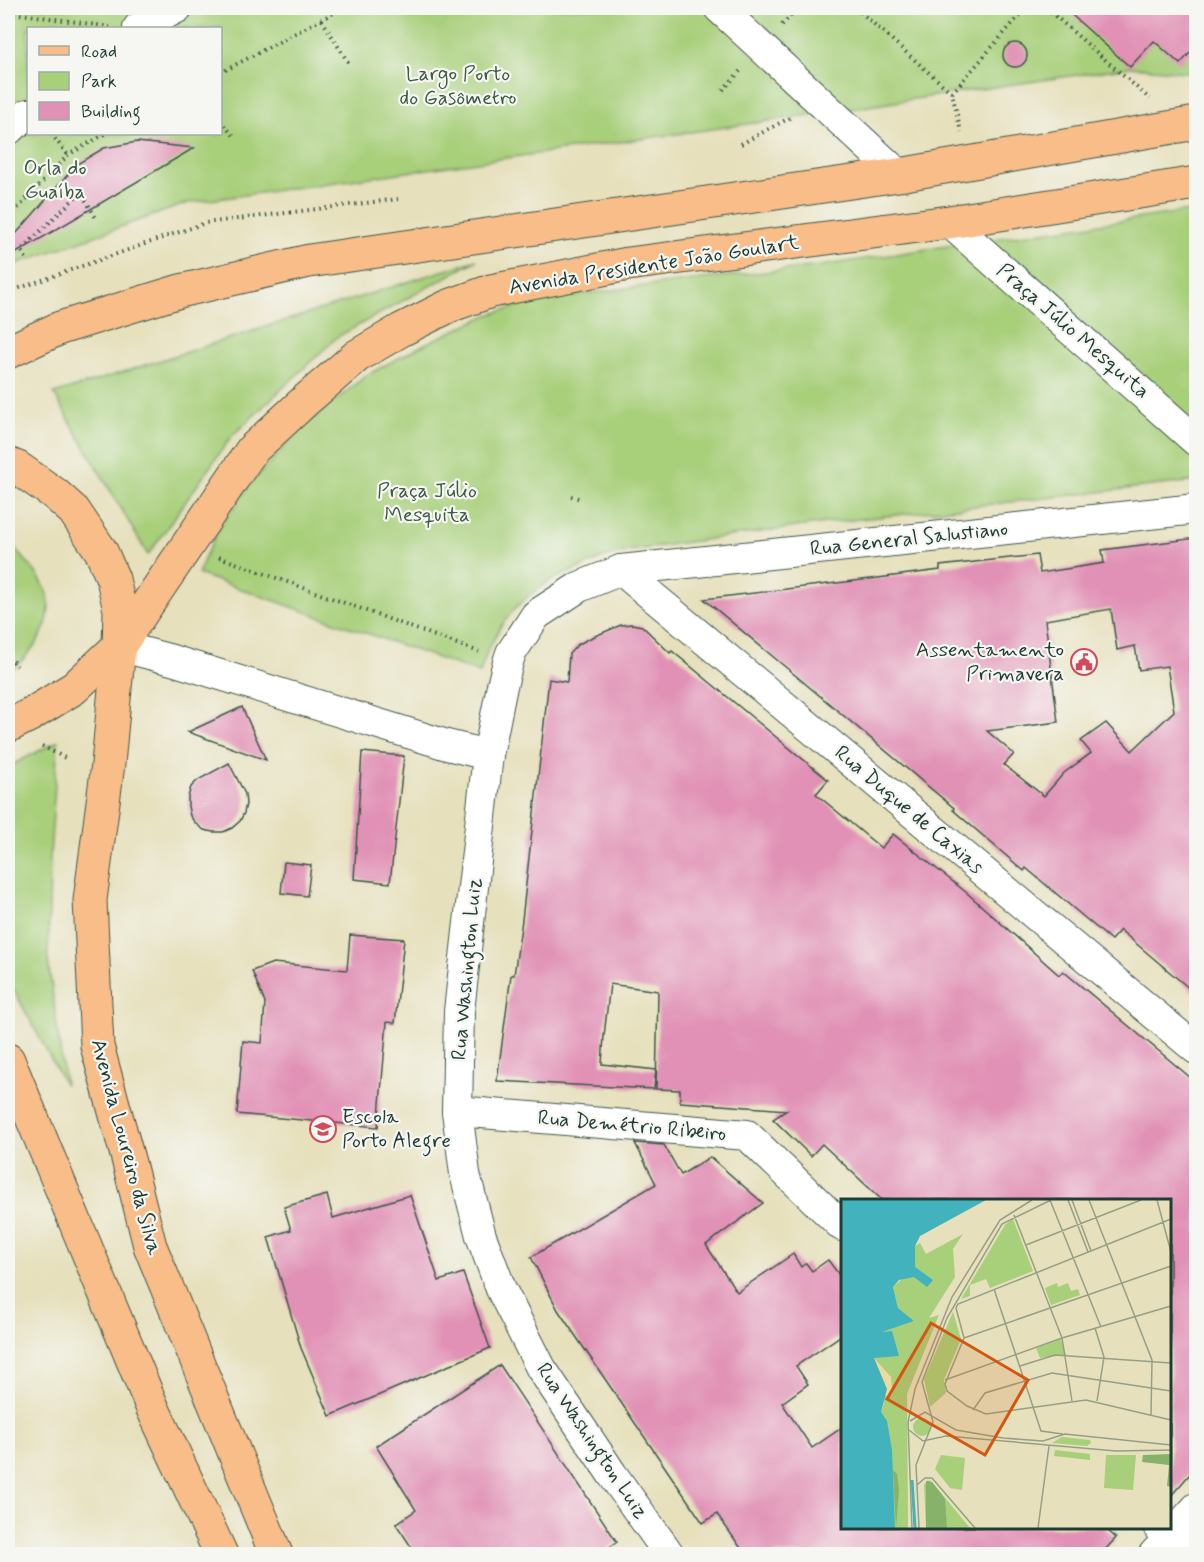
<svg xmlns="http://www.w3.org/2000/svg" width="1204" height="1562" font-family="Mynerve,sans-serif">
<rect width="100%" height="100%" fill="#f6f6f2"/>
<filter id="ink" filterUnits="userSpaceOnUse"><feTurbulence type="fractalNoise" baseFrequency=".0167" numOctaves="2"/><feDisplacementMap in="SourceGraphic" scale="12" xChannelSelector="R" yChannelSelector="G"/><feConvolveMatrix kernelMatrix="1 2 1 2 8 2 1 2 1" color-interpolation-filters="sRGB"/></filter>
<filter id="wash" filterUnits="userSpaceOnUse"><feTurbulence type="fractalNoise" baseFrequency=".008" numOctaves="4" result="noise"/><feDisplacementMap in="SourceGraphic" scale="24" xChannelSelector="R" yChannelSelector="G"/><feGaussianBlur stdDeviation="1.35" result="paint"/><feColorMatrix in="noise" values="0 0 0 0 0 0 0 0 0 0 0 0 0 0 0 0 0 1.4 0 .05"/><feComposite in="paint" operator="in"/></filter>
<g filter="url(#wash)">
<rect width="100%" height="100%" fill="#e6e0bc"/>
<g fill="#a8cf7a" stroke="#648657" stroke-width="1.5" fill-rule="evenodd">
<path d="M8 8H1196V73L1130 67 907 100 832 112 188 203 8 267ZM28 28H220V134H28Z"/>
<polygon points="1196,210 1196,481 825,523 667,545 624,552 603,558 551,580 531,594 515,608 501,626 487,652 480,673 198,574 207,552 222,524 249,486 294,436 316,416 367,375 427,343 488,315 532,302 582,294 702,279 820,266 972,242"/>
<polygon points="477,260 337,337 231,437 148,555 54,394"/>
<path d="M8 542C37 572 66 598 37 642 29 653 20 665 8 671Z"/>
<polygon points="58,741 50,856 48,960 65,1085 8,979 8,767"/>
</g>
<g id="blocks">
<g fill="#e191b5" fill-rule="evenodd">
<polygon points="1064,8 1197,8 1197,45 1180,64 1154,41 1130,67"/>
<circle cx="1015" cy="55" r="12"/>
<polygon points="137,142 194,148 8,258 8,243 77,164 104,148"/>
<path d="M1197 538V995L1120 930 1111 940 1026 868 1024 871 953 810 954 808 704 599 862 580 940 570V566L1037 555 1040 573 1104 563 1102 550ZM1111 609 1117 650 1135 646 1139 670 1167 666 1174 711 1132 751 1106 723 1081 741 1091 753 1064 773 1044 796 1004 765 1014 754 987 731 1058 722 1045 620Z"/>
<polygon points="632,624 642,626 670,653 672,651 828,780 816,794 881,848 893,834 967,893 1059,975 1063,971 1197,1083 1197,1466 1170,1497 1170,1200 882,1200 822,1144 811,1156 773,1119 787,1110 680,1102 680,1090 656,1089 658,991 610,984 604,1036 602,1064 656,1070 654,1089 497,1081 511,975 514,975 522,920 549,679 567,682 569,654 577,645 588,639 621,625"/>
<polygon points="242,707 266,760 188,732"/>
<polygon points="362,752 404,756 390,883 354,879"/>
<polygon points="229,763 245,794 246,804 244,813 240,821 232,828 223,832 213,832 204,830 196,824 190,816 188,806 188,797 191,787 198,780"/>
<polygon points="284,862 311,865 307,896 281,893"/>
<polygon points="350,935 404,939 395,1023 387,1022 378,1127 237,1114 243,1041 262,1043 265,1003 252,971 273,963 347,970"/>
<polygon points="635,1143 664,1145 681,1175 710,1157 763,1203 706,1245 737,1292 793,1254 801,1267 806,1263 812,1271 828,1260 843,1280 843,1334 796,1366 808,1384 782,1403 812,1448 843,1427 843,1527 1104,1527 1116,1538 1101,1554 745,1554 717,1514 703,1523 558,1310 531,1257 656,1184"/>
<polygon points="327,1195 333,1218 410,1195 439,1281 463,1273 490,1348 330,1416 301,1348 268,1237 291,1230 284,1207"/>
<polygon points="500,1365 617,1542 599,1554 416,1554 396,1524 416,1510 376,1446"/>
</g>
</g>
</g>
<g filter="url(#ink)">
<use href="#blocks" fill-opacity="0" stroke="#3d5548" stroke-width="1.5"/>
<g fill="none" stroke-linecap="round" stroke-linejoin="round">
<defs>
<g id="minor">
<polyline points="719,8 899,175"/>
<polyline points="138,28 177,8"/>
<polyline points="8,130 28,114"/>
<polyline points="949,222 1196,441"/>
<polyline points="621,570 1196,1049"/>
<polyline points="119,646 172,660 447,745 488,755"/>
<polyline points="457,1111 747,1135 842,1226"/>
<polyline points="1159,1528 1188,1554"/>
<polyline points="669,1554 612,1474 541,1368 501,1289 481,1236 465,1174 457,1111 459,1011 488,755 502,686 508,662 511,653 536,615 579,587 621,570 1196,509"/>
<polyline points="1154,1554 1196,1508"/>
</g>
<g id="major">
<polyline points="8,352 60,328 180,291 309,261 899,175 1196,123"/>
<polyline points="8,464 18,468 55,494 74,511 101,551 113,579 120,610 119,646 108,764 90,900 97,1046 128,1159 150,1246 276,1554"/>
<polyline points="8,726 30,715 74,688 119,646 252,450 307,399 357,356 401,330 449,306 491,291 628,264 949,222 1196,183"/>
<polyline points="8,1060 153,1409 221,1554"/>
</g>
</defs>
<use href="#minor" stroke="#3d5548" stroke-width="32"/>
<use href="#major" stroke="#3d5548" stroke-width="35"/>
<g stroke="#3d5548" stroke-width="4" stroke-dasharray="1.5 4.5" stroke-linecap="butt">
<polyline points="856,8 952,93 961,132"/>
<polyline points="1046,8 1150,99"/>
<polyline points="8,13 29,15 110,27"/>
<polyline points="322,20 349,64"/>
<polyline points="782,25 798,8"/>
<polyline points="220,73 343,8"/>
<polyline points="723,90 741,70"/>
<polyline points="952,93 1026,8"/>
<polyline points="220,121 235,137"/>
<polyline points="51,134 68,155"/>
<polyline points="741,144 793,116"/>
<polyline points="8,215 15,211 68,155 105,134"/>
<polyline points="26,258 21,250 81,192 96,218"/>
<polyline points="8,292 205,223 398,199"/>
<polyline points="571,496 581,499"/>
<polyline points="219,557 479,652"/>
<polyline points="8,657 17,666"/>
<polyline points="42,746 65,758"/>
</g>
<use href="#minor" stroke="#fff" stroke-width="30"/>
<use href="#major" stroke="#f8bd89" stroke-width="33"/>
</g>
</g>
<defs>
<symbol id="civic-ring" viewBox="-11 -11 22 22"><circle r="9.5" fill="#f6f6f2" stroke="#d1495b" stroke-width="1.5"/><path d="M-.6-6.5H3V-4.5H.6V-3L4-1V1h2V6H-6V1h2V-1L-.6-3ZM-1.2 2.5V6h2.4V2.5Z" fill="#d1495b"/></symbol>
<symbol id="school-ring" viewBox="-11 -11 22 22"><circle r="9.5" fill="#f6f6f2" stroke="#d1495b" stroke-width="1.5"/><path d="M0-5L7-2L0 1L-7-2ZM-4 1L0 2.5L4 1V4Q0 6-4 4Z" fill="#d1495b"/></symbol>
</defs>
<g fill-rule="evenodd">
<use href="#civic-ring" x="1069" y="647" width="30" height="30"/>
<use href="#school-ring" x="308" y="1114" width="30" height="30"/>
</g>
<g text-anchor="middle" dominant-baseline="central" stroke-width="4.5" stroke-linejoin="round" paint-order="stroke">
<g font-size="21" fill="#3a5a42" stroke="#f6f6f2">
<text x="458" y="74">Largo Porto<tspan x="458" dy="24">do Gasômetro</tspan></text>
<text x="55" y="168">Orla do<tspan x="55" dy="24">Guaíba</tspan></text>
<text x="427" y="491">Praça Júlio<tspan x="427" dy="24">Mesquita</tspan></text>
</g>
<g font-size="21" fill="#1f3d34" stroke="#f6f6f2">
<text transform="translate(654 265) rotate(-9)">Avenida Presidente João Goulart</text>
<text transform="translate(1073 331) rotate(41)">Praça Júlio Mesquita</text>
<text transform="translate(909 539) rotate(-6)">Rua General Salustiano</text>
<text transform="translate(909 810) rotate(40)">Rua Duque de Caxias</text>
<text transform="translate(467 969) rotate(-85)">Rua Washington Luiz</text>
<text transform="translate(632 1126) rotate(5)">Rua Demétrio Ribeiro</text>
<text transform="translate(126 1147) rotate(75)">Avenida Loureiro da Silva</text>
<text transform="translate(592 1441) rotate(56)">Rua Washington Luiz</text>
</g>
<g font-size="21" fill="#1f3d34" stroke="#f6f6f2" text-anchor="end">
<text x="1064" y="650">Assentamento<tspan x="1064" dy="24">Primavera</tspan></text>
<text x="342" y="1117" text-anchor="start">Escola<tspan x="342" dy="24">Porto Alegre</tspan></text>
</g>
</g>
<g transform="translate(841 1199)">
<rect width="330" height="330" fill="#e6e0bc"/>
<path d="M172 20 192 72 149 89 145 80 129 86V97L120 100 164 26ZM122 35 112 50 114 78 88 119 98 116 66 195 67 329H50L40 213 43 204 33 159 40 133 73 122 57 109 52 88 74 68V47L79 44 85 55ZM216 84 217 88 227 84 230 92 237 90 239 96 210 106 204 89ZM112 113 120 140 103 181 105 194 89 208 83 180ZM220 140 225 156 199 159 195 149ZM72 228a9 9 0 1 1 18 0a9 9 0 1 1-18 0ZM221 238 249 241 250 244 246 247 211 244ZM214 251 249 255V261L213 257ZM100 256 124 259 121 291 109 289 94 270ZM265 256H295L292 291 263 289ZM87 281 91 283 129 329H85L83 286Z" fill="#a8cf7a"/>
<path d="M330 255V288L326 287 328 266 301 263 302 256ZM52 271 56 275 58 291 55 329ZM85 282 91 283 104 300 106 329H85Z" fill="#86b26a"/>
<path d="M33 159 50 178 51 190 46 200Z" fill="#eeda9e"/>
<path d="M0 1H145L79 37 74 47V68L92 81 86 88 73 78 58 81 52 88 57 109 73 122 41 133 51 132 58 157 33 159 46 190 40 213 46 222 51 251 54 329H0Z" fill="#42b2bd"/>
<path fill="none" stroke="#42b2bd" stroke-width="3" d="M71 281 74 329"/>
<path fill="none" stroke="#969f86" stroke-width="1.5" d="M209 1 260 128M227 1 247 53M231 1 250 52M248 1 311 161 310 216M316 1 330 53M173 16 221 139 231 202M330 20 117 105 115 109 123 139 104 185 106 192 126 207 145 215 245 201 330 221M185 46 300 1M153 90 200 232 222 235M254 129 263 158 256 202M123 139 330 67M179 167 214 156 330 164M104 181 221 139 330 107M132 211 144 194 211 174 330 192M69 222 84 213 115 231 162 239 202 242 224 235 330 246M68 231 82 242 105 237 275 252 330 251M76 286 84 279H91L134 329M71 329 67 223 74 190 111 98 159 21 191 1M78 329 75 266 92 223 81 183 106 119 161 25 210 1M197 329 208 247"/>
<path fill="#d45610" fill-opacity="0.15" stroke="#d45610" stroke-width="3" d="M90 124 187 181 144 256 46 200Z"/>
<rect width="330" height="330" fill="none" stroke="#1f3d34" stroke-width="3"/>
</g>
<rect width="1204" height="1562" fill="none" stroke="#f6f6f2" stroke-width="30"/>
<rect x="27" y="27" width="195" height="108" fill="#f6f6f2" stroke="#a0aca6" stroke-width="1.5"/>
<rect x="39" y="46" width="30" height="9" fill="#f8bd89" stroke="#a0aca6" stroke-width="1.5"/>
<text x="81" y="57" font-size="18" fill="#1f3d34">Road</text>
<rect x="39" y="72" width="30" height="18" fill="#a8cf7a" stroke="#a0aca6" stroke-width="1.5"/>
<text x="81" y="87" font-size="18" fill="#1f3d34">Park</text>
<rect x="39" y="102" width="30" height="18" fill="#e191b5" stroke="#a0aca6" stroke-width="1.5"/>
<text x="81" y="117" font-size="18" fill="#1f3d34">Building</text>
</svg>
